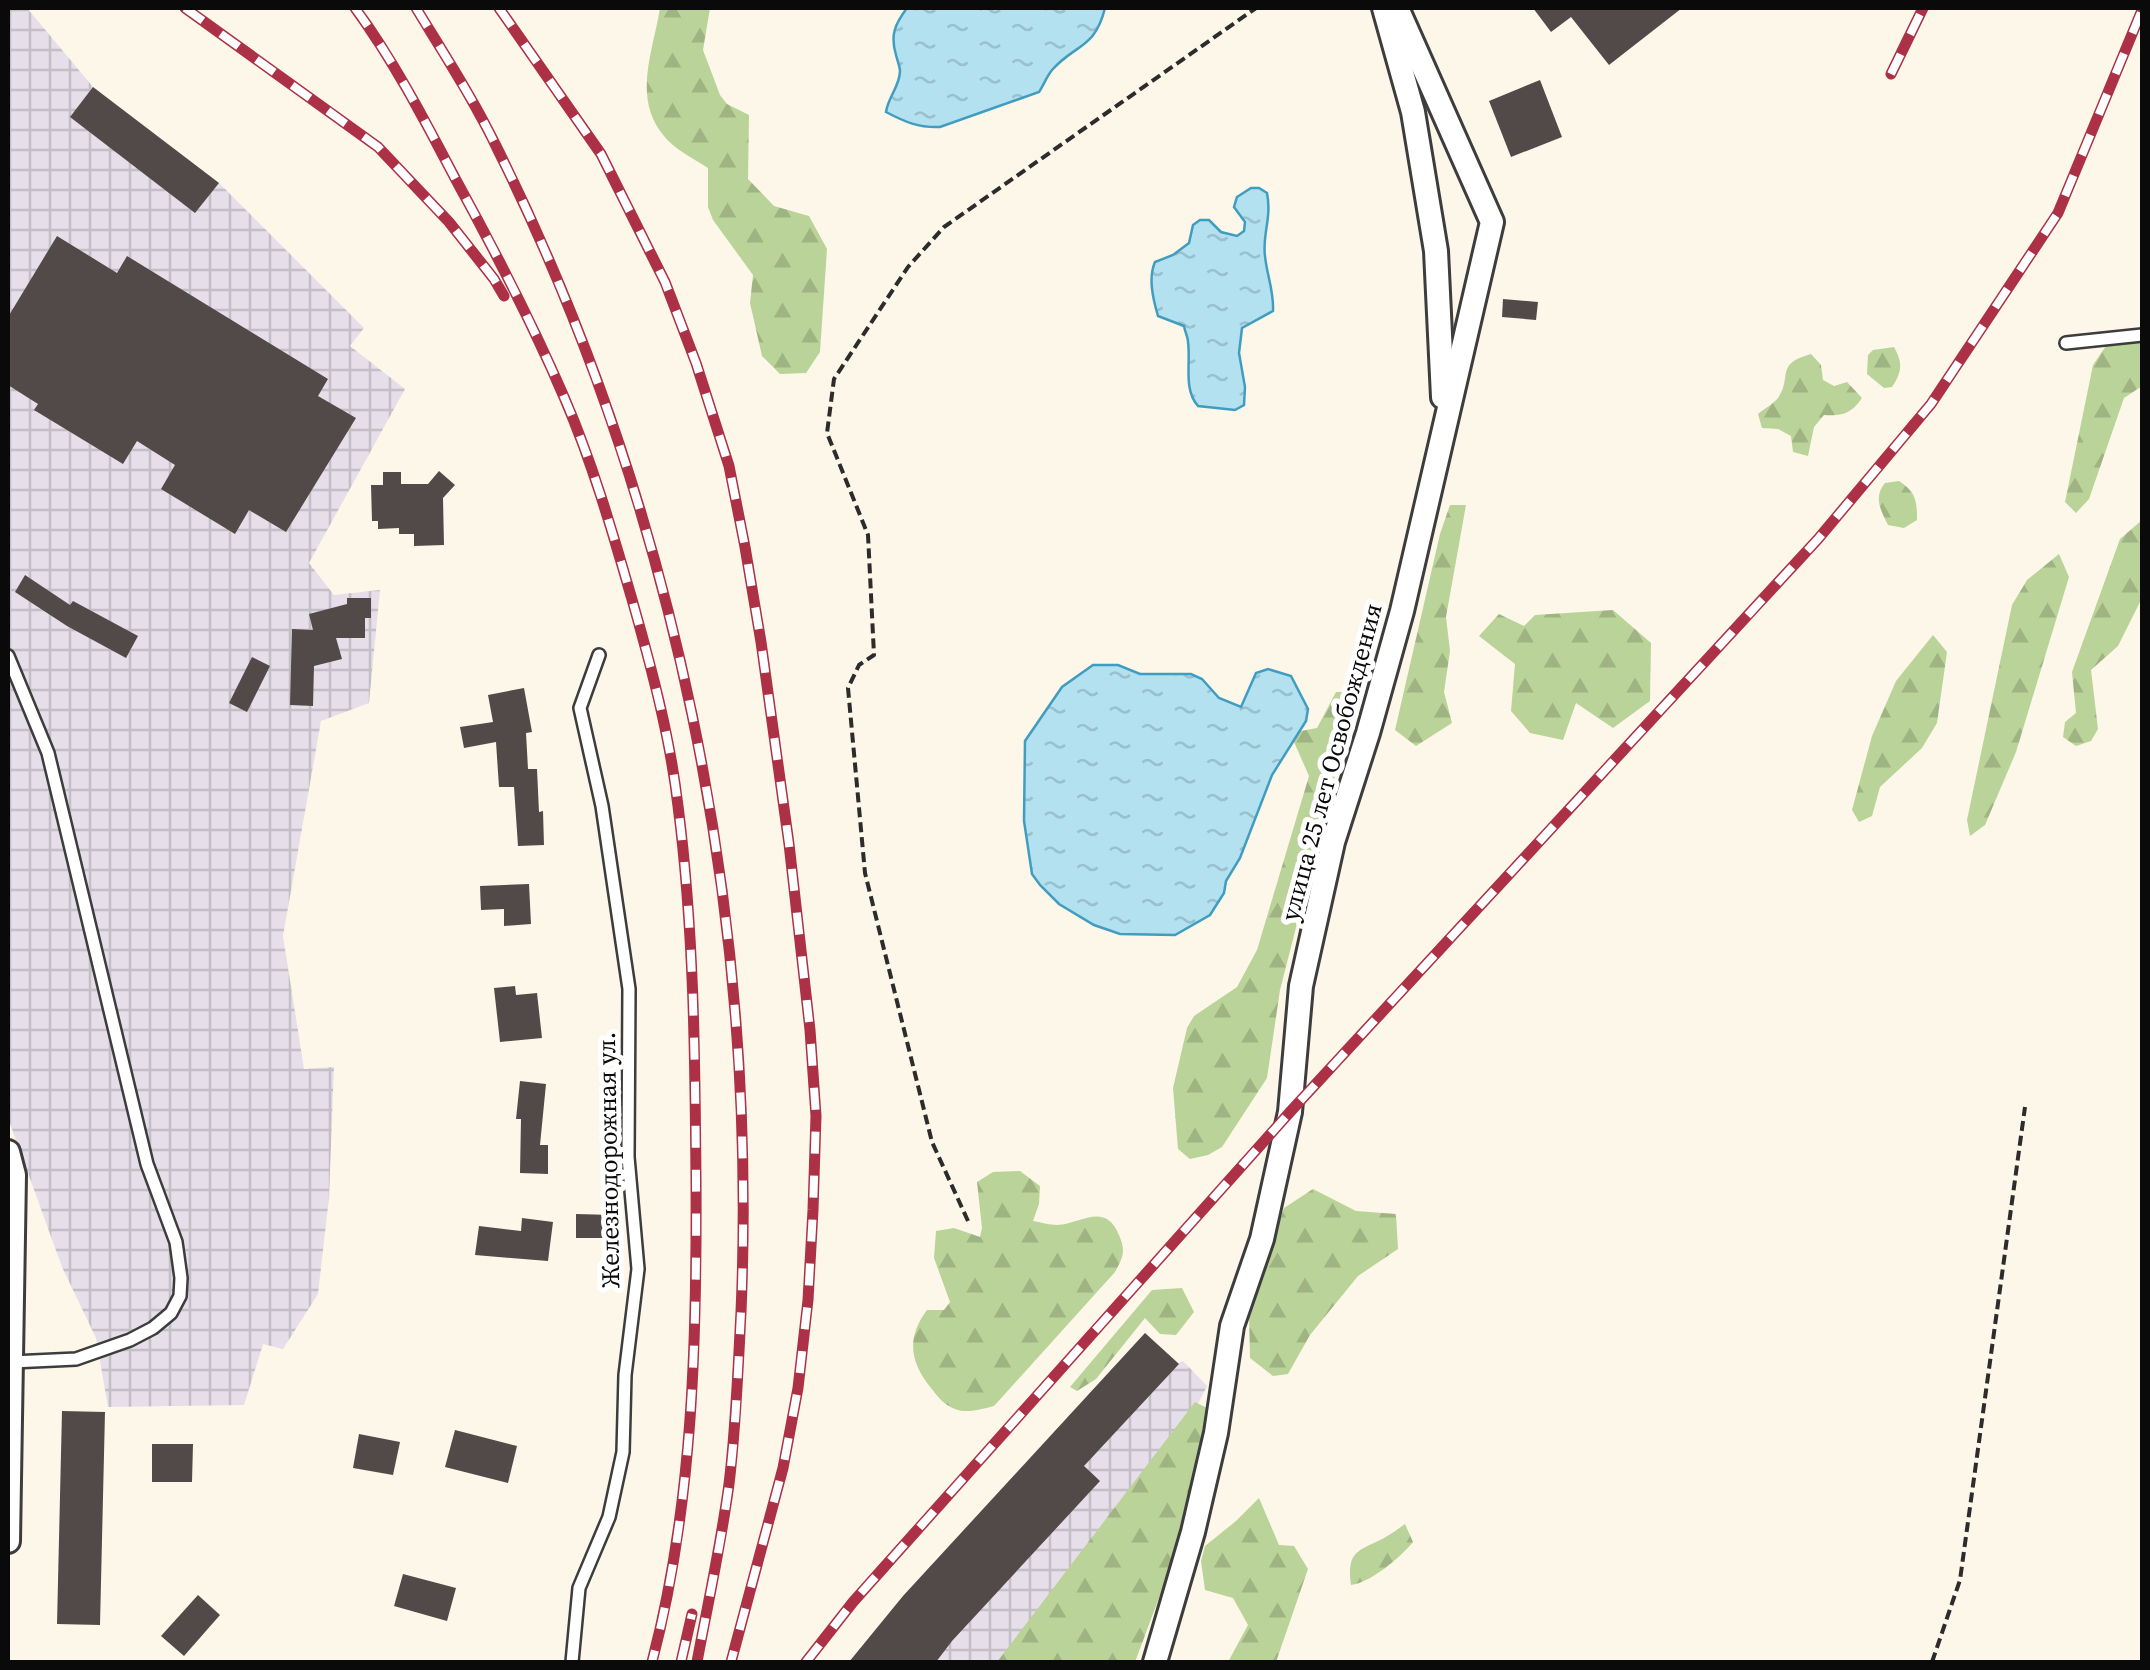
<svg xmlns="http://www.w3.org/2000/svg" width="2150" height="1670" font-family="'Source Serif 4',serif">
<defs>
<pattern id="industrial-grid" width="8" height="8" patternUnits="userSpaceOnUse" patternTransform="scale(2.5)"><rect width="8" height="8" fill="#e6dfe9"/><path d="M0 4h8M4 0v8" fill="none" stroke="#c4bec6"/></pattern>
<pattern id="forest-firs" width="22" height="20" patternUnits="userSpaceOnUse" patternTransform="scale(2.5)"><rect width="22" height="20" fill="#bad398"/><path d="M5 1l3.5 6h-7zM16 11l3.5 6h-7z" fill="#9fb482"/></pattern>
<pattern id="water-ripples" width="26" height="14" patternUnits="userSpaceOnUse" patternTransform="scale(2.5)"><rect width="26" height="14" fill="#b3e1f0"/><path d="M2 4q2-2 4 0t4 0M15 11q2-2 4 0t4 0" fill="none" stroke="#99c0cc"/></pattern>
</defs>
<rect width="100%" height="100%" fill="#fdf7e9"/>
<g fill="url(#industrial-grid)">
<polygon points="8,8 27,8 93,87 219,183 364,328 350,346 405,389 309,563 334,595 380,590 369,703 321,721 283,936 304,1069 334,1067 329,1198 318,1294 283,1349 263,1344 244,1405 108,1407 96,1338 62,1267 8,1118"/>
<polygon points="1145,1333 1178,1363 1183,1361 1207,1386 1169,1462 999,1662 849,1662 903,1596"/>
</g>
<g fill="url(#forest-firs)">
<path d="M660 8H710L703 50 720 95 727 104 749 115 748 179 774 206 809 216 827 249 820 352 806 373 780 374 762 356 750 303 753 275 713 220 708 207V168C694 159 674 149 664 136 632 98 653 52 660 8Z"/>
<polygon points="2114,334 2142,339 2142,386 2124,398 2089,499 2076,513 2065,502 2093,365"/>
<path d="M1894 347C1903 363 1902 372 1892 387L1884 388 1867 374 1868 355 1873 350Z"/>
<path d="M1811 354 1821 365 1823 380 1834 386 1847 382 1862 398C1851 414 1842 416 1824 415L1814 427 1808 456 1793 452 1791 436 1778 429 1762 428 1758 414C1764 409 1773 404 1778 398 1793 377 1774 364 1811 354Z"/>
<path d="M1899 481C1916 492 1917 501 1917 520L1904 528 1888 525C1881 511 1873 497 1885 483Z"/>
<polygon points="1450,505 1466,505 1446,617 1450,651 1444,692 1452,723 1416,746 1395,730 1440,534"/>
<polygon points="2142,520 2142,598 2118,646 2091,670 2098,729 2091,741 2076,746 2063,737 2065,722 2076,713 2072,672 2120,539"/>
<polygon points="2059,554 2069,577 2016,752 1985,825 1970,836 1967,820 2012,605 2027,580"/>
<polygon points="1613,610 1651,643 1650,701 1613,728 1576,703 1563,740 1530,733 1511,711 1515,664 1479,636 1499,614 1524,626 1535,615"/>
<polygon points="1933,635 1947,652 1937,723 1922,748 1880,787 1872,816 1859,822 1852,810 1872,736 1896,681"/>
<polygon points="1336,692 1362,692 1338,764 1280,990 1267,1078 1222,1147 1208,1155 1190,1159 1178,1149 1173,1088 1187,1028 1194,1016 1237,987 1257,950 1309,776 1290,733 1317,728"/>
<path d="M1020 1171 1040 1186 1039 1204 1033 1221C1040 1222 1049 1225 1057 1225 1081 1224 1105 1201 1119 1235 1126 1251 1123 1257 1115 1272L994 1406C982 1409 967 1414 955 1409 944 1405 938 1397 931 1388 910 1362 906 1338 927 1310H944L950 1302 934 1258 936 1231 954 1228 980 1237 982 1228 977 1182 993 1172Z"/>
<polygon points="1313,1189 1356,1211 1396,1214 1398,1249 1358,1276 1310,1335 1288,1374 1273,1376 1250,1358 1249,1314 1284,1208"/>
<polygon points="1182,1288 1194,1312 1176,1335 1160,1334 1145,1318 1096,1379 1077,1391 1070,1387 1152,1290"/>
<polygon points="1195,1402 1213,1411 1175,1555 1135,1662 997,1662"/>
<polygon points="1259,1498 1279,1545 1294,1546 1308,1569 1276,1662 1228,1662 1248,1625 1233,1598 1205,1590 1201,1561 1205,1546 1236,1521"/>
<path d="M1405 1524 1413 1542C1401 1557 1370 1583 1351 1585 1346 1549 1360 1551 1384 1538 1391 1534 1398 1529 1405 1524Z"/>
</g>
<g fill="url(#water-ripples)" stroke="#419dc0" stroke-width="2.5">
<path d="M907 8H1105C1095 49 1075 44 1052 70 1047 76 1043 86 1039 92L940 127C919 128 905 122 886 112 888 97 900 86 900 71 900 67 897 59 896 55 890 35 895 24 907 8Z"/>
<path d="M1251 188H1259L1267 193C1272 218 1262 235 1265 256 1267 276 1274 291 1273 311L1242 328 1239 353 1245 387 1244 405 1235 410 1198 406C1183 389 1191 363 1188 342 1188 337 1185 332 1184 326L1158 316C1153 299 1148 278 1155 262L1173 255 1189 243 1193 225 1200 220H1209L1221 232 1237 236 1244 231 1245 222 1234 207 1237 197Z"/>
<polygon points="1093,665 1118,665 1140,674 1191,674 1202,679 1219,698 1241,707 1256,673 1268,669 1291,676 1308,709 1306,721 1272,775 1240,858 1226,881 1224,893 1210,915 1175,935 1120,934 1094,925 1059,904 1040,885 1032,874 1024,821 1025,741 1062,687"/>
</g>
<g fill="#524a48">
<polygon points="1533,8 1682,8 1609,65 1571,17 1551,32"/>
<polygon points="1540,80 1562,137 1511,157 1489,101"/>
<polygon points="93,87 219,183 195,213 70,117"/>
<polygon points="57,236 117,273 127,256 328,379 318,396 356,418 286,532 249,510 235,534 161,489 175,465 137,441 123,464 34,410 38,404 8,385 8,317"/>
<polygon points="1503,299 1538,302 1536,320 1502,317"/>
<polygon points="439,471 455,485 443,498 444,545 414,546 414,534 399,534 399,528 378,529 378,521 372,521 371,485 383,485 383,472 401,472 401,484 428,484"/>
<polygon points="25,575 70,605 73,601 138,636 126,658 67,626 15,592"/>
<polygon points="347,598 371,598 371,618 365,618 365,638 336,638 342,659 314,666 313,706 290,705 292,629 313,630 309,614 347,604"/>
<polygon points="252,657 270,666 247,712 229,703"/>
<polygon points="524,688 532,732 526,733 528,769 537,769 539,812 543,811 544,845 518,846 514,787 499,787 496,742 464,748 460,727 493,722 488,695"/>
<polygon points="529,884 531,924 504,926 504,909 481,910 480,886"/>
<polygon points="515,986 516,995 537,993 542,1038 500,1042 494,988"/>
<polygon points="520,1081 546,1084 540,1145 548,1145 548,1174 520,1173 521,1119 516,1119"/>
<polygon points="576,1214 613,1215 612,1238 576,1238"/>
<polygon points="522,1218 553,1222 548,1261 475,1255 479,1226 521,1231"/>
<polygon points="1145,1333 1179,1364 1084,1466 1100,1481 952,1641 936,1662 849,1662 903,1596"/>
<polygon points="62,1411 105,1412 100,1625 57,1624"/>
<polygon points="455,1430 517,1446 508,1483 445,1467"/>
<polygon points="359,1434 400,1442 393,1475 353,1468"/>
<polygon points="152,1444 193,1444 192,1482 152,1482"/>
<polygon points="403,1574 456,1588 447,1621 394,1606"/>
<polygon points="198,1595 220,1615 184,1656 161,1636"/>
</g>
<g fill="none" stroke-linecap="round" stroke-linejoin="round">
<defs>
<g id="service">
<polyline points="2066,343 2142,335"/>
<polyline points="8,656 48,753 147,1164 176,1242 181,1278 180,1296 171,1313 153,1328 130,1340 76,1359 12,1362"/>
<polyline points="572,1662 579,1588 609,1517 623,1452 625,1375 638,1269 628,1157 629,989 602,806 580,708 599,655"/>
</g>
<g id="minor">
<polyline points="1384,8 1413,112 1436,251 1443,397"/>
<polyline points="8,1152 14,1175 8,1541"/>
<polyline points="1155,1662 1193,1532 1216,1433 1232,1326 1262,1239 1290,1112 1301,986 1333,842 1368,733 1402,611 1492,222 1397,8"/>
</g>
</defs>
<use href="#service" stroke="#3d3d3d" stroke-width="16"/>
<use href="#minor" stroke="#3d3d3d" stroke-width="28"/>
<g stroke="#2c2c2c" stroke-width="4" stroke-dasharray="10 5" stroke-linecap="butt">
<polyline points="968,1221 932,1142 865,873 848,688 859,665 874,655 868,535 827,433 834,379 908,267 944,227 1256,8"/>
<polyline points="1932,1662 1960,1580 2025,1107"/>
</g>
<use href="#service" stroke="#fff" stroke-width="11"/>
<use href="#minor" stroke="#fff" stroke-width="22"/>
<defs>
<g id="rail">
<polyline points="185,8 378,147 449,222 494,279 504,296"/>
<path d="M355 8C394 61 425 121 456 180 495 251 532 323 564 397 593 464 613 534 633 603 652 670 670 737 678 806 694 930 695 1055 696 1179 697 1340 693 1506 652 1662"/>
<path d="M416 8C444 54 474 100 498 150 675 507 758 914 741 1312 738 1369 736 1427 729 1484 721 1544 708 1603 697 1662"/>
<polyline points="499,8 601,154 665,282 696,363 729,466 745,547 761,642 789,844 810,1030 816,1116 813,1210 808,1300 798,1388 783,1468 731,1662"/>
<polyline points="1891,74 1923,8"/>
<polyline points="681,1662 692,1614"/>
<polyline points="806,1662 853,1602 1290,1112 1818,539 1931,404 2058,213 2142,10"/>
</g>
</defs>
<use href="#rail" stroke="#ac3046" stroke-width="11"/>
<use href="#rail" stroke="#fff" stroke-width="8" stroke-dasharray="22" stroke-linecap="butt"/>
</g>
<g text-anchor="middle" dominant-baseline="central" stroke-width="10" stroke-linejoin="round" paint-order="stroke">
<g font-size="25" fill="#0a0a0a" stroke="#fff">
<text transform="translate(1331 762) rotate(-75)">улица 25 лет Освобождения</text>
<text transform="translate(608 1160) rotate(-91)">Железнодорожная ул.</text>
</g>
</g>
<rect width="2150" height="1670" fill="none" stroke="#0a0a0a" stroke-width="20"/>
</svg>
